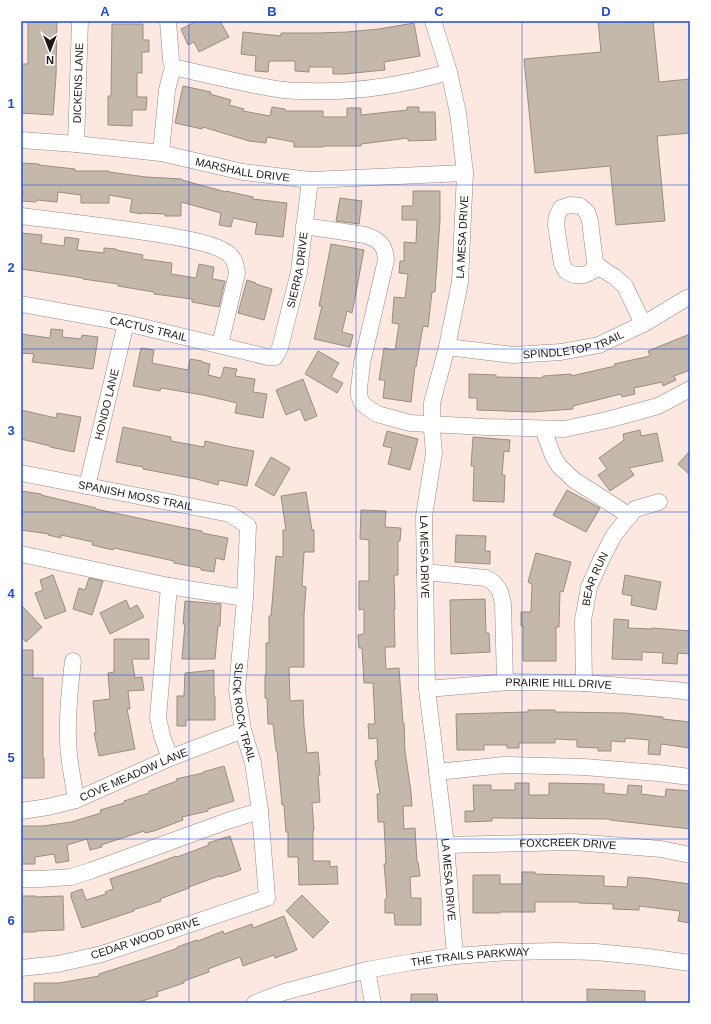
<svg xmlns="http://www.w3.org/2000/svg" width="711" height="1024" font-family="Arial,sans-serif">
<rect width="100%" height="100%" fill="#fce8e1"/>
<g fill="#c3b8aa" stroke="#998e81">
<polygon points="28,21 57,21 56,77 53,115 21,113 21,64 28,64"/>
<polygon points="197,21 220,21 229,37 199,52 194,42 188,45 181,29"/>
<polygon points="598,21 653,21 659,82 690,79 690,133 657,136 665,221 616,225 610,166 535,173 524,59 601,52"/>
<polygon points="414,23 420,56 384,62 385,70 344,74 333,74 333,67 309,67 309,72 295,71 295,61 269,61 268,72 255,71 256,56 241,54 243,32 281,36 281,33 317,33 347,32 379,29"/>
<polygon points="112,24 143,24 143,40 149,40 149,52 142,52 142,73 137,73 137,97 147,97 146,110 132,110 132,126 108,125 108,96 111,96"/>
<polygon points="183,86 211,92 210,94 231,100 229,105 244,109 243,111 270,116 272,107 285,109 285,111 323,111 323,117 347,117 347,108 361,108 361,115 407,110 407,107 419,107 419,112 435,112 436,140 408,141 408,138 361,144 361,146 323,146 323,147 294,147 294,142 267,137 266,143 249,141 203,127 202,129 175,123"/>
<polygon points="21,163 39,164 39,165 75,169 75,171 109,171 109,172 146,177 182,179 182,180 226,192 226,191 253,197 253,199 287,203 283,237 255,234 257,223 233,218 231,227 219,225 221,213 181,202 181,216 165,216 165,214 142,213 142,214 130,212 132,199 109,195 109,203 81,203 81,195 58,192 57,202 37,200 36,202 22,201 23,191 21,191"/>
<polygon points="413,191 440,191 440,220 435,292 432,292 428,327 423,326 416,367 415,366 411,402 383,398 385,380 379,380 384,348 395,350 399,324 392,323 394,297 405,298 408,274 399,273 400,261 404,261 404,242 416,243 417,220 402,220 402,206 413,206"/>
<polygon points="340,198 362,201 359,224 336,221"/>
<polygon points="21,233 42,235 41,243 64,246 65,237 79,239 77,250 104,253 104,248 116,249 116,250 143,255 142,259 172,263 171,274 196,278 199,264 214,267 212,279 225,281 219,307 192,302 192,299 154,294 154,292 118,286 118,284 83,279 83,278 21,269"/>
<polygon points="331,244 364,250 352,313 347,311 342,332 353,335 350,347 314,339 322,306 319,306"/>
<polygon points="247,280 256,283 256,284 272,289 264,320 238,313"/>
<polygon points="51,329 63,330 62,337 81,339 82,335 98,337 93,369 32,362 34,354 21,353 21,334 50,338"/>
<polygon points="690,334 690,370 674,376 676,380 663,386 662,382 634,388 635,394 622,397 621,394 573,406 573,409 532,412 477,410 477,398 469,398 469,374 496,375 496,377 543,378 543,376 571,374 571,376 615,366 614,364 650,356 648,351"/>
<polygon points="141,348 154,350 152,363 188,370 190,359 202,361 202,362 210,364 208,375 221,378 224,367 237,369 235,376 255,379 253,392 267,394 263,418 235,413 237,403 203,395 161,388 160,391 133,386"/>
<polygon points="318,351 339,363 331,377 343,383 337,393 305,374"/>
<polygon points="303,379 317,416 305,421 300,409 286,415 276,390"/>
<polygon points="21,410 56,418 57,413 81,417 74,452 50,447 50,446 21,439"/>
<polygon points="123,427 171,437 171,441 204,447 205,441 232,447 254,451 247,486 219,480 218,485 196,479 143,469 143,467 116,462"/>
<polygon points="640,430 641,436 657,433 663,461 629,468 634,475 610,491 598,475 607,469 599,458 624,440 623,434"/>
<polygon points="387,431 418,439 410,470 388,464 392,448 383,446"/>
<polygon points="473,437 510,440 509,452 504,451 502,475 505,475 504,502 473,501 474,466 471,466"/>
<polygon points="690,451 690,475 678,464"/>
<polygon points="271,457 290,468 274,496 255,485"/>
<polygon points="567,490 600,508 586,532 553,515"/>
<polygon points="21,491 41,494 41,495 96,508 96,509 180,527 202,531 202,533 228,538 224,560 216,558 214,572 201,570 201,568 174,563 174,561 114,548 113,550 92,545 93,542 61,535 61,538 48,535 49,534 21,530"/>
<polygon points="306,492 312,530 314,530 314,552 304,552 302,586 306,587 304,615 304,667 289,667 290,701 303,700 304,726 307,753 318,752 320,775 318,775 320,802 312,803 314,830 313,830 313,861 330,861 330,867 337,866 338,884 299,885 298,857 288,857 288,832 286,832 284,805 282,805 277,751 276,751 273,724 268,724 267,698 265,698 265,675 266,675 266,643 269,643 269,616 271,616 276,556 283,557 283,530 286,530 281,496"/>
<polygon points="361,510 386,511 385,527 401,528 400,541 398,541 398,575 394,575 395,609 394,609 395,647 385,647 386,669 399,668 403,723 404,723 405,751 411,792 412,806 403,806 404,829 415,828 417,862 418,862 420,876 410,877 411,898 421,898 421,925 395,925 394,913 385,913 385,899 387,898 384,864 386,864 384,822 378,822 377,794 380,794 375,761 378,760 377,738 369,739 368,724 375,724 373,683 364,683 362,648 359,648 358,635 364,634 364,609 359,610 359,581 369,581 369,540 360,539"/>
<polygon points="456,535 486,536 485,551 490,551 490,564 455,562"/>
<polygon points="536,553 571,562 563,592 560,591 559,627 556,627 556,661 523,661 523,626 521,626 521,612 531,612 532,584 528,582"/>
<polygon points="53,575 66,611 45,619 35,593 43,590 40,580"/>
<polygon points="625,575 661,582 656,610 631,605 632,596 622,594"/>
<polygon points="89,578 103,581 92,615 73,609 79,588 85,590"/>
<polygon points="485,599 486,633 489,633 490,652 451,654 450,600"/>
<polygon points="126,600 130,609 137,605 144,617 110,634 100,613"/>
<polygon points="185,601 221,604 220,626 218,626 215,659 182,659 185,624 183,624"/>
<polygon points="21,605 42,627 26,642 21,636"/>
<polygon points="614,619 629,620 628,628 652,629 652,628 690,631 690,654 678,653 677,664 662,663 663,653 642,652 642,660 612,659"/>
<polygon points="114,639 149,639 149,659 132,659 135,678 142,677 144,690 128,691 130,709 127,709 135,749 99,756 94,733 96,733 93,701 110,699 108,673 114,672"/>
<polygon points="21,650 33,650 33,678 43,678 43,758 44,758 44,778 21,778"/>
<polygon points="214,670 214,696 215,696 215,720 186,720 186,726 177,726 177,696 184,696 185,673"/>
<polygon points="528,710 555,710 555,712 625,713 663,717 663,719 690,722 690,748 661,744 660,755 648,754 649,740 625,738 625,742 611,741 611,751 598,751 598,748 577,747 577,740 555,739 555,743 519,743 519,748 507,748 507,745 484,745 484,750 457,750 456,714 528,712"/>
<polygon points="224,766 234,801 208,809 208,811 182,817 183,820 154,831 145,833 144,831 101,845 102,847 90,850 87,839 67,845 69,861 56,863 54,854 35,857 35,864 21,864 21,826 43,826 71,822 101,813 100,810 124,803 124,801 149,793 149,791 177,781 176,779 203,773 203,772"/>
<polygon points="515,783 529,783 529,795 549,795 549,783 604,784 604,793 627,795 628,785 642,786 641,794 665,797 666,789 690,791 690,829 610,820 610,819 492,818 492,821 465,822 465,811 474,811 473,785 491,785 491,790 515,790"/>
<polygon points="230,836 241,870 220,877 219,876 189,887 189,888 160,899 161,901 133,910 134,911 82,928 71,897 71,893 82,889 86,900 106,894 105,892 113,889 110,879 149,866 176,856 177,857 209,845 208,843"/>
<polygon points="522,872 535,872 535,874 604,876 604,886 627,887 628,877 646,878 690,884 690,923 678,921 680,911 639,906 639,910 613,909 613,904 579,903 579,902 535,902 535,912 500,912 500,913 473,913 473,875 500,875 500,884 522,884"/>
<polygon points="302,895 329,922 313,938 286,911"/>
<polygon points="21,896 36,896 36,897 63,896 64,930 36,931 36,932 21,932"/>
<polygon points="284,916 297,950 275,958 274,955 243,966 240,957 208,969 209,972 184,981 184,983 157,992 158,996 136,1003 34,1003 34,983 59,983 99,976 99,974 152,957 178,948 177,947 197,940 198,941 223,931 224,934 252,924 253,928"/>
<polygon points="587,989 645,991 645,1003 587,1003"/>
<polygon points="411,994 437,994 438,1003 411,1003"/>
</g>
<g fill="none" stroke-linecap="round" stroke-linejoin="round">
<defs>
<g id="minor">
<path d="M168 21 171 60 173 67C210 75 247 85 284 90 292 91 300 91 308 91 356 93 403 85 449 72"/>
<path id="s1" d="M433 21 449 72 458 113 465 173 460 282 447 347 432 403V430L434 453 424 516 427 689 446 845 455 956"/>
<path id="s2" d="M21 140 76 144 161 153 243 172 310 180 465 173"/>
<path id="s3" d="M76 144 80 21"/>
<polyline points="161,153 167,90 173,67"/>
<path d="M21 216C69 222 116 227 164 235 180 238 213 243 226 252 234 257 236 264 237 273L220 345"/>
<path d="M304 226 365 235C379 240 385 244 386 260L362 363 359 388V396L362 403 368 408 377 414 410 423 486 427 564 429 607 420 658 406 690 389"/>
<polyline points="595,263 590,221 587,212 580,206 570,205 561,208 557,216 556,225 562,264 566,271 574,275 584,275 593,271 595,263 605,271 615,277 625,286 643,324"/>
<path id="s4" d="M21 304 126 323 268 357H275L280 348 299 272 310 180"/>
<path id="s5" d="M447 347 513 355 561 352 599 345 647 322 685 299 690 297"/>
<polyline points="543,429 553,456 559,466 574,480 630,516"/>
<path id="s6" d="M21 473 230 514 248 526 245 598 237 690 243 730 253 763 260 811 267 898 102 954 58 964 21 968"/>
<path id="s7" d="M87 486 126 323"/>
<polyline points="21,554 169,586 245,598"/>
<polyline points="425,572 486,578 490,580 494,583 500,591 503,604 505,682"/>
<polyline points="169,586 158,718 162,736 170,758"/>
<path d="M73 661C70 686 67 712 68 738 68 759 73 779 76 800"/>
<path id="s8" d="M584 683 583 620 589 587 601 560 614 535 635 509 659 502"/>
<path id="s9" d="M427 689 509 682 584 683 675 690 690 692"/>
<polyline points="437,772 504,765 584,767 658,773 690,777"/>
<path id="s10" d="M21 811 48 807 76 800 170 758 243 730"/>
<path id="s11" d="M446 845 574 842 661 849 690 855"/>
<polyline points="21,879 40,879 71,877 90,871 230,820 260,811"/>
<polyline points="367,970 373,1003"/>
<path id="s12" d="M255 1003 284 992 367 970 412 962 455 956 511 952 557 951 596 952 648 957 690 963"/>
</g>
</defs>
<use href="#minor" stroke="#998881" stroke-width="17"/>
<use href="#minor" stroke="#fff" stroke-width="16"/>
</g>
<path fill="none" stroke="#1d4ed8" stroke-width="1" stroke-opacity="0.55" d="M189 21V1003M356 21V1003M522 21V1003M21 185H690M21 349H690M21 512H690M21 675H690M21 839H690"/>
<g text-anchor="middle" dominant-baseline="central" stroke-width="3" stroke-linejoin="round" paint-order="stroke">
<g font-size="11" fill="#1e1715" stroke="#fff">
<text stroke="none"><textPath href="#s3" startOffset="61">DICKENS LANE</textPath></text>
<text stroke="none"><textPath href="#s2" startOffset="224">MARSHALL DRIVE</textPath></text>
<text transform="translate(462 237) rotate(-87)">LA MESA DRIVE</text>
<text stroke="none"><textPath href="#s4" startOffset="350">SIERRA DRIVE</textPath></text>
<text stroke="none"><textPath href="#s4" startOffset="130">CACTUS TRAIL</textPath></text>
<text stroke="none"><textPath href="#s5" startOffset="128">SPINDLETOP TRAIL</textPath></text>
<text stroke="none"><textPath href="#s7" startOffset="84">HONDO LANE</textPath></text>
<text stroke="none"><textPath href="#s6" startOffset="117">SPANISH MOSS TRAIL</textPath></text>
<text stroke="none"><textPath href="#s1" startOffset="544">LA MESA DRIVE</textPath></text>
<text stroke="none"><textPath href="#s8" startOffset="106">BEAR RUN</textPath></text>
<text stroke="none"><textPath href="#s9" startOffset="132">PRAIRIE HILL DRIVE</textPath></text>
<text stroke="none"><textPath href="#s6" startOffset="422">SLICK ROCK TRAIL</textPath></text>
<text stroke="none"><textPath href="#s10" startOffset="119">COVE MEADOW LANE</textPath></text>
<text stroke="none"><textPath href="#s11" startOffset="122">FOXCREEK DRIVE</textPath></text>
<text stroke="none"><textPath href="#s1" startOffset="868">LA MESA DRIVE</textPath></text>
<text transform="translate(145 938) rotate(-18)">CEDAR WOOD DRIVE</text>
<text stroke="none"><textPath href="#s12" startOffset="221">THE TRAILS PARKWAY</textPath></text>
</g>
</g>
<rect width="711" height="1024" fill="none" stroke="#ffffff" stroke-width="44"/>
<g transform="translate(50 50) rotate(180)" stroke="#ffffff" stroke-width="3" paint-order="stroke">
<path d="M0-3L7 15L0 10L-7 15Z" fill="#1e1715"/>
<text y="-6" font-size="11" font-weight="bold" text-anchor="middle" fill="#1e1715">N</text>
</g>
<rect x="22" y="22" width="667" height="980" fill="none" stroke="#1d4ed8" stroke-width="1.5"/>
<g font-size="13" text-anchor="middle" font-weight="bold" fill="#1d4ed8">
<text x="105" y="16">A</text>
<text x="272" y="16">B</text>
<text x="439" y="16">C</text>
<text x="606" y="16">D</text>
<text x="11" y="108">1</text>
<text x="11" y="272">2</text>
<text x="11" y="435">3</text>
<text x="11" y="598">4</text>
<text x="11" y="762">5</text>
<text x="11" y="925">6</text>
</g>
</svg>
